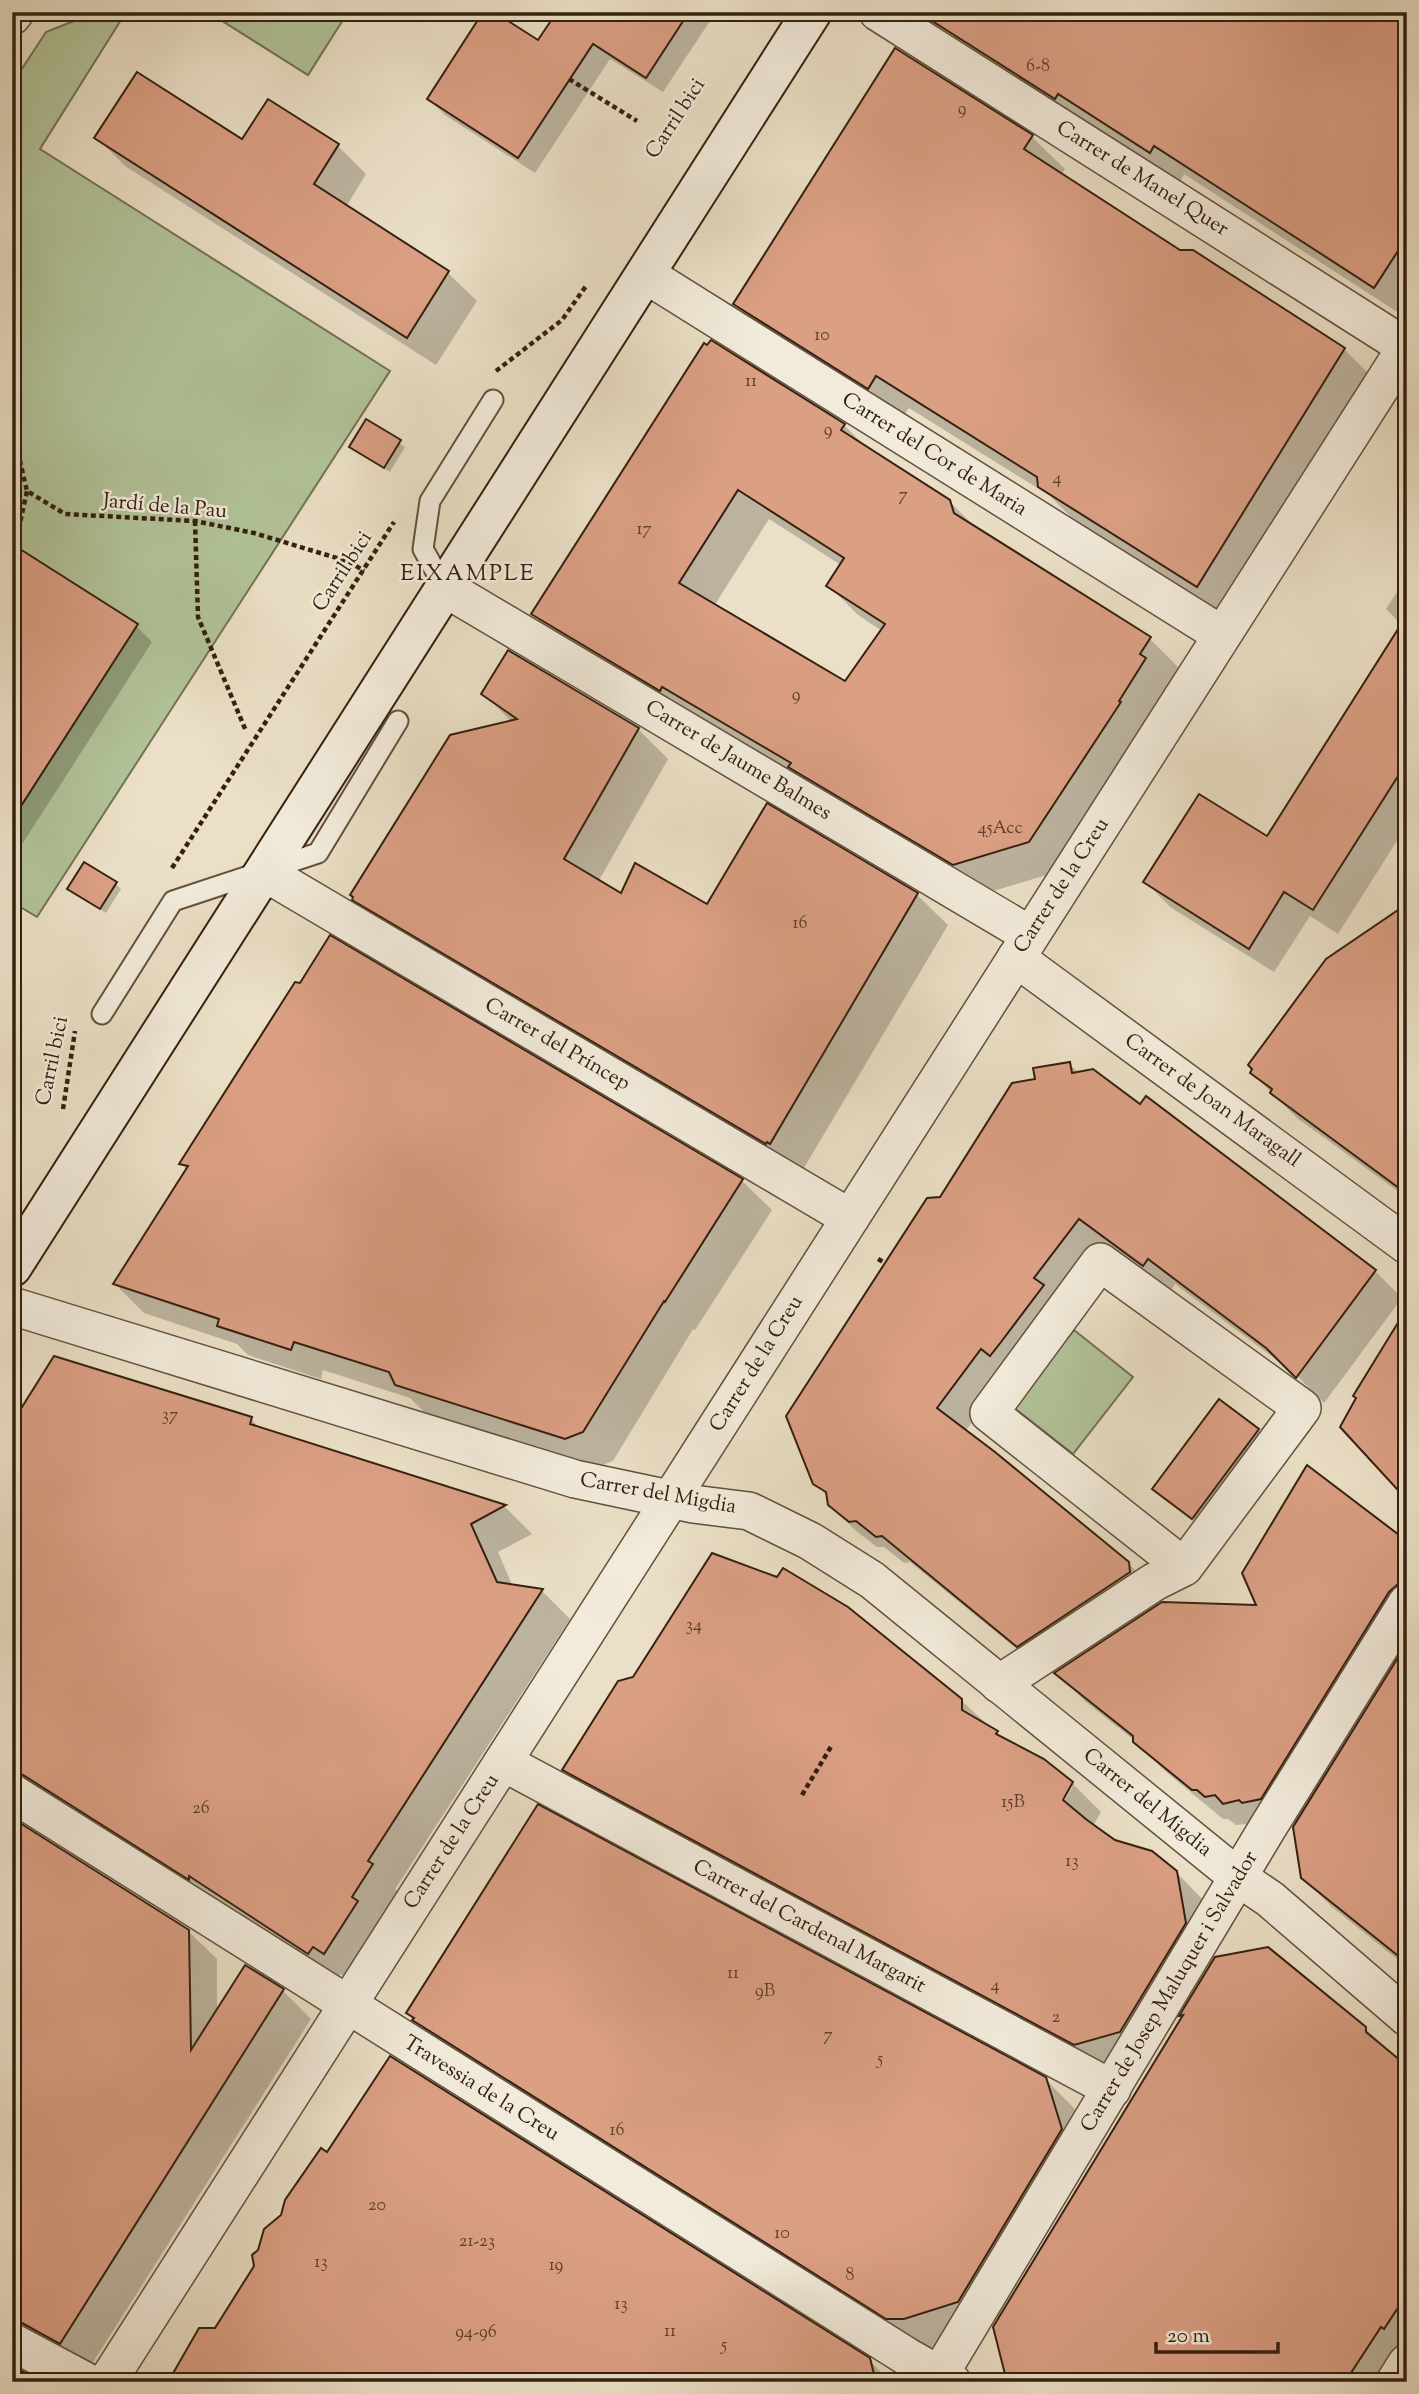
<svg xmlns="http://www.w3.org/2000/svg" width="1419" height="2394" font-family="'Sorts Mill Goudy',serif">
<rect width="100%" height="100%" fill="#ebe0c7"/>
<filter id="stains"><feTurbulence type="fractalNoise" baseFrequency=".00286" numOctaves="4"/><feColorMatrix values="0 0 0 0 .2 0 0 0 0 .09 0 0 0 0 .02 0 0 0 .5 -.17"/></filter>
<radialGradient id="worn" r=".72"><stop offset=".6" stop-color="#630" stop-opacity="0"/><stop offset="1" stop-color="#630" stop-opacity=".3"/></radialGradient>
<g fill="#b2c399" stroke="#737254" stroke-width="2">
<polygon points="78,12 126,12 40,149 390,371 37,917 12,902 12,820 137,624 12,544 12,120 16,118 12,84 46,32 79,19"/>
<polygon points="208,12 348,12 308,75"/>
<polygon points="1074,1330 1133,1377 1073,1454 1013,1407"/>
</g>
<g fill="#0003" fill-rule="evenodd">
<polygon points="558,12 716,12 663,92 610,59 535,173 445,115 429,99 538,43"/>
<polygon points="920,12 1407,12 1407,313 1405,317 1184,174 1180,182 1088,122 1085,128 949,42"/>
<polygon points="1032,137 1065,169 1061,175 1179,251 1344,349 1377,382 1230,618 1073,519 1050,496 909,408 901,420 768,337 735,304"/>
<polygon points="97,138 338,146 366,174 346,207 448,273 477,301 436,365 125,166"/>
<polygon points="366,422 405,447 390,472 351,447"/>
<path d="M844 425 868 449 949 501 978 530 1150 639 1180 669 1059 871 984 894 563 644 533 614ZM769 519 841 565 828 585 858 615 882 631 845 683 714 606Z"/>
<polygon points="12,546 136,626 152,642 12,860"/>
<polygon points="1407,577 1407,825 1338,934 1310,916 1274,972 1170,907 1146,882 1267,838 1402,625 1386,609"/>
<polygon points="483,693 638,729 668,759 598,882 621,895 707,906 767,806 917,895 948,925 801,1173 385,930 354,899 512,722"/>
<polygon points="116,884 121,889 106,913 69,889"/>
<polygon points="1407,906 1407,1198 1297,1118 1252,1073"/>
<polygon points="330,938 742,1181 772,1210 695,1330 693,1329 613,1461 595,1468 426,1414 410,1398 323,1370 321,1379 248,1355 237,1344 144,1313 115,1284 188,1170 181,1164"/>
<polygon points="1069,1064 1079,1073 1141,1106 1146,1098 1375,1271 1402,1298 1324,1403 1294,1373 1175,1284 1170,1291 1106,1244 965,1432 1128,1563 1155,1590 1045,1672 910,1562 904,1563 884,1547 877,1547 856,1531 829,1504 828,1497 815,1483 941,1199 1038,1080"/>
<polygon points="251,1419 262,1430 505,1507 532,1534 498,1552 513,1587 542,1591 570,1619 395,1889 400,1893 353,1981 341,1974 336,1981 21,1811 19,1824 188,1931 217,1959 217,2012 283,1991 311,2019 88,2370 21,2360 18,2371 37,2382 12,2382 12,1427"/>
<polygon points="1258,1430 1263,1435 1198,1522 1159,1493"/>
<polygon points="1407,1543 1407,1967 1332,1907 1302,1877 1294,1822 1290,1828 1254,1832 1246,1824 1236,1825 1228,1819 1223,1819 1165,1771 1135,1741 1086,1702 1057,1673 1259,1607"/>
<path d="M778 1579 961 1700 1006 1742 1072 1783 1101 1812 1093 1826 1114 1841 1176 1872 1205 1902 1104 2073 593 1798 564 1770 634 1679ZM1069 1786H1073L1060 1809 1057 1807Z"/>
<polygon points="1216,1958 1365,2028 1407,2068 1407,2350 1377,2382 1009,2382 1184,2018 1181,2016"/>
<polygon points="408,2013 1045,2079 1074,2108 1090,2159 987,2331 933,2347 917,2347 443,2049"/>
<polygon points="869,2360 891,2382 170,2382"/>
</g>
<g fill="#db9f84" stroke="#34200f" stroke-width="2" fill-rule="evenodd">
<polygon points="483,12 494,12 538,40 552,19 542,12 689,12 646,78 593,44 518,158 427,99"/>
<polygon points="918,12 1407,12 1407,237 1374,288 1154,146 1150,153 1058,94 1055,99"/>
<polygon points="895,48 1033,135 1024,149 1180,250 1193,250 1345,348 1197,587 1038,487 1037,477 876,376 868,389 733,304"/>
<polygon points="137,72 242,139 268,99 339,144 314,184 449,271 407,338 94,138"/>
<path d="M711 340 845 424 841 430 950 500 954 513 1151 637 1140 654 1146 658 1119 701 1121 702 1029 842 953 865 788 767 791 763 735 730 662 687 660 691 531 614 704 343 707 345ZM738 490 844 558 826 586 885 624 845 681 679 583Z"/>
<polygon points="366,419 401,440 384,468 349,447"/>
<polygon points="12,544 138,624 12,820"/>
<polygon points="1407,615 1407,762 1313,910 1284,892 1249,949 1143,882 1199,794 1267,836"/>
<polygon points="508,650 639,728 564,859 621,893 635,863 707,904 767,803 918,893 770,1144 767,1142 766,1144 352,900 353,897 350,895 450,735 517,719 481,694"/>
<polygon points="84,862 117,882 100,909 67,889"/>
<polygon points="1407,904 1407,1194 1270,1093 1272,1089 1250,1073 1252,1069 1248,1065 1326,959"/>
<polygon points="330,935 743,1179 665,1302 664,1301 583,1432 565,1439 395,1385 389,1372 294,1342 291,1350 217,1326 219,1319 113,1284 188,1166 179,1164 295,982 300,983"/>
<polygon points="1070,1062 1072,1073 1093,1069 1140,1104 1146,1096 1376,1270 1296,1378 1266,1348 1148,1259 1143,1266 1079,1219 1034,1278 1044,1285 1001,1342 990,1356 981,1349 937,1408 995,1452 1129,1562 1130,1572 1017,1647 882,1536 876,1537 856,1521 849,1522 828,1505 826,1492 813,1484 786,1416 927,1198 940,1197 1012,1083 1035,1079 1033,1068"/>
<polygon points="1407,1308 1407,1500 1340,1427 1356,1398 1353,1396"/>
<polygon points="54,1356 252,1417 250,1424 506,1505 471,1524 497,1582 543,1589 368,1861 373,1864 352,1897 358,1901 324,1954 313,1947 308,1954 189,1876 189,1880 23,1775 12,1772 12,1423"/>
<polygon points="1219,1399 1259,1429 1192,1519 1152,1489"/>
<polygon points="1307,1465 1407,1541 1407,1582 1397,1585 1389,1592 1261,1799 1242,1803 1239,1800 1223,1804 1215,1795 1205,1797 1197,1790 1192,1790 1133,1742 1133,1736 1054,1673 1162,1602 1256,1605 1242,1573"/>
<polygon points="712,1553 777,1577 783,1568 848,1607 962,1699 962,1710 998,1731 996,1734 1044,1759 1073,1782 1063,1800 1087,1820 1115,1840 1152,1851 1177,1871 1186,1923 1120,2032 1074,2045 562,1770 618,1681 633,1677"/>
<polygon points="1407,1643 1407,1963 1301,1878 1293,1827"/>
<polygon points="538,1804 1046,2077 1062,2129 958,2302 904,2319 886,2319 412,2020 414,2018 406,2013"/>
<polygon points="12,1818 189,1930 191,2050 245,1965 284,1989 60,2344 22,2323 12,2321"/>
<polygon points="1268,1947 1366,2027 1366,2032 1407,2066 1407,2294 1384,2329 1381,2327 1345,2382 1007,2382 993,2327 1183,2015 1179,2016 1215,1957"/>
<polygon points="390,2056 870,2358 876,2382 168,2382 199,2328 215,2328 254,2266 252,2255 258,2250 264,2229 281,2215 285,2200 321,2148 327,2152"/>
<polygon points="12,2366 35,2378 32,2382 12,2382"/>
</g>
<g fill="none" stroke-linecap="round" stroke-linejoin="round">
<defs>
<g id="lane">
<polyline points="445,588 423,549 430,501 493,400"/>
<polyline points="102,1014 173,901 318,853 398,721"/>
</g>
<g id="street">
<polyline points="878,12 1406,347"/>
<polyline points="12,16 15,12"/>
<polyline points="645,274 1222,635"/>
<polyline points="445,588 1030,935"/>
<polyline points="264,872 850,1218"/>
<polyline points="1016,958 1407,1245"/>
<polyline points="12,1306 575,1479 693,1504 749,1511 810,1541 872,1580 1239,1878 1270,1899 1407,2017"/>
<polyline points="999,1684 1154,1582 1184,1567 1302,1408 1100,1262 989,1413 1184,1567"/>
<polyline points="503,1762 1112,2089"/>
<polyline points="12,1793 906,2356 952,2382"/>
<polyline points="12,2342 87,2382"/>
<polyline points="107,2382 1407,346"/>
<polyline points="935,2382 1268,1827 1407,1603"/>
<polyline points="1395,2382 1407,2363"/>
</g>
<polyline id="secondary" points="12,1267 812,12"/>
</defs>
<use href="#lane" stroke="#62503d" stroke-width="23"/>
<use href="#street" stroke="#62503d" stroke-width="40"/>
<use href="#secondary" stroke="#34200f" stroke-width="42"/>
<g stroke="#34200f" stroke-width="4.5" stroke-dasharray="5 3.5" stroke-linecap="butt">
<polyline points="464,12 477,21"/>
<polyline points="569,79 637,121"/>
<polyline points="496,371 562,320 586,286"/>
<polyline points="12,427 27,491 65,514 195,521 254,533 350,562 364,571"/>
<polyline points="195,521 198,617 246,731"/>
<polyline points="15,546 27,491"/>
<polyline points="172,868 394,522"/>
<polyline points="63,1109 75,1031"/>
<polyline points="878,1259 885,1263"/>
<polyline points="802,1795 832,1745"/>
</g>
<use href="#lane" stroke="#f2ebdb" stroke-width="19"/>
<use href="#street" stroke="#f2ebdb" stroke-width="37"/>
<use href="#secondary" stroke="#f2ebdb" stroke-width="38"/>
</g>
<g text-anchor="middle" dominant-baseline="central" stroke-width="5" stroke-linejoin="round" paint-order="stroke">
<g font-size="18" fill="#5e402c">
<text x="1038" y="67">6-8</text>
<text x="962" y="110">9</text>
<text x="822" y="336">10</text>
<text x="751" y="382">11</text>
<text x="828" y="431">9</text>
<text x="1057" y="479">4</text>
<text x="903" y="496">7</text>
<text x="644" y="530">17</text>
<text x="796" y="696">9</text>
<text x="1000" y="829">45Acc</text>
<text x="800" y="924">16</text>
<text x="170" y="1416">37</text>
<text x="694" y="1626">34</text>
<text x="1013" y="1803">15B</text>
<text x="201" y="1809">26</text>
<text x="1072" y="1862">13</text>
<text x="733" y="1974">11</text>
<text x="995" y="1986">4</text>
<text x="765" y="1992">9B</text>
<text x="1056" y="2018">2</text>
<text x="828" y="2036">7</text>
<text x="880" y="2060">5</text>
<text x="617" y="2131">16</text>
<text x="377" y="2206">20</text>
<text x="782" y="2234">10</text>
<text x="477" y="2242">21-23</text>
<text x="321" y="2263">13</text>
<text x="556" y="2266">19</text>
<text x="850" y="2276">8</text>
<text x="621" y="2305">13</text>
<text x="670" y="2332">11</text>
<text x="476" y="2333">94-96</text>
<text x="724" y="2346">5</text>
</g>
<g font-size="21" fill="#34200f" stroke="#f2ebdb">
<text transform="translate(676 119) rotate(-57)">Carril bici</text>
<text transform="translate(1142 179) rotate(32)">Carrer de Manel Quer</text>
<text transform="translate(934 455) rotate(32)">Carrer del Cor de Maria</text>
<text transform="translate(165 507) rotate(5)">Jardí de la Pau</text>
<text transform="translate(343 572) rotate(-57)">Carril bici</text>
<text transform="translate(738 761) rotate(31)">Carrer de Jaume Balmes</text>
<text transform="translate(1062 886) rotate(-57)">Carrer de la Creu</text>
<text transform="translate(557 1045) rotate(30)">Carrer del Príncep</text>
<text transform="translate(53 1061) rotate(-78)">Carril bici</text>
<text transform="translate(1212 1101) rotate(36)">Carrer de Joan Maragall</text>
<text transform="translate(757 1364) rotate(-58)">Carrer de la Creu</text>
<text transform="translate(658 1494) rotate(10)">Carrer del Migdia</text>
<text transform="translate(1147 1803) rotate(39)">Carrer del Migdia</text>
<text transform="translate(452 1842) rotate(-57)">Carrer de la Creu</text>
<text transform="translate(809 1927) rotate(28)">Carrer del Cardenal Margarit</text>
<text transform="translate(1170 1992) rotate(-59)">Carrer de Josep Maluquer i Salvador</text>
<text transform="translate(481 2089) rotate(32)">Travessia de la Creu</text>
</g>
<g font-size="23" letter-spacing="2" fill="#34200f" stroke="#f2ebdb">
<text x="468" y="574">EIXAMPLE</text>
</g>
</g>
<rect width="1419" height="2394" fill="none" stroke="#ebe0c7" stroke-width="42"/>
<rect x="14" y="14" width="1391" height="2366" fill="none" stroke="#34200f" stroke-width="3.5"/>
<rect x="21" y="21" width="1377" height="2352" fill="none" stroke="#34200f" stroke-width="2"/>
<path d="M1156 2342v10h122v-10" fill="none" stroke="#34200f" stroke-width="3.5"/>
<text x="1167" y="2342" font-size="21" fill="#34200f" stroke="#f2ebdb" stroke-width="5" paint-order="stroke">20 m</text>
<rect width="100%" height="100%" filter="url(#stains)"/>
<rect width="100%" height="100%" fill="url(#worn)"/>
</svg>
